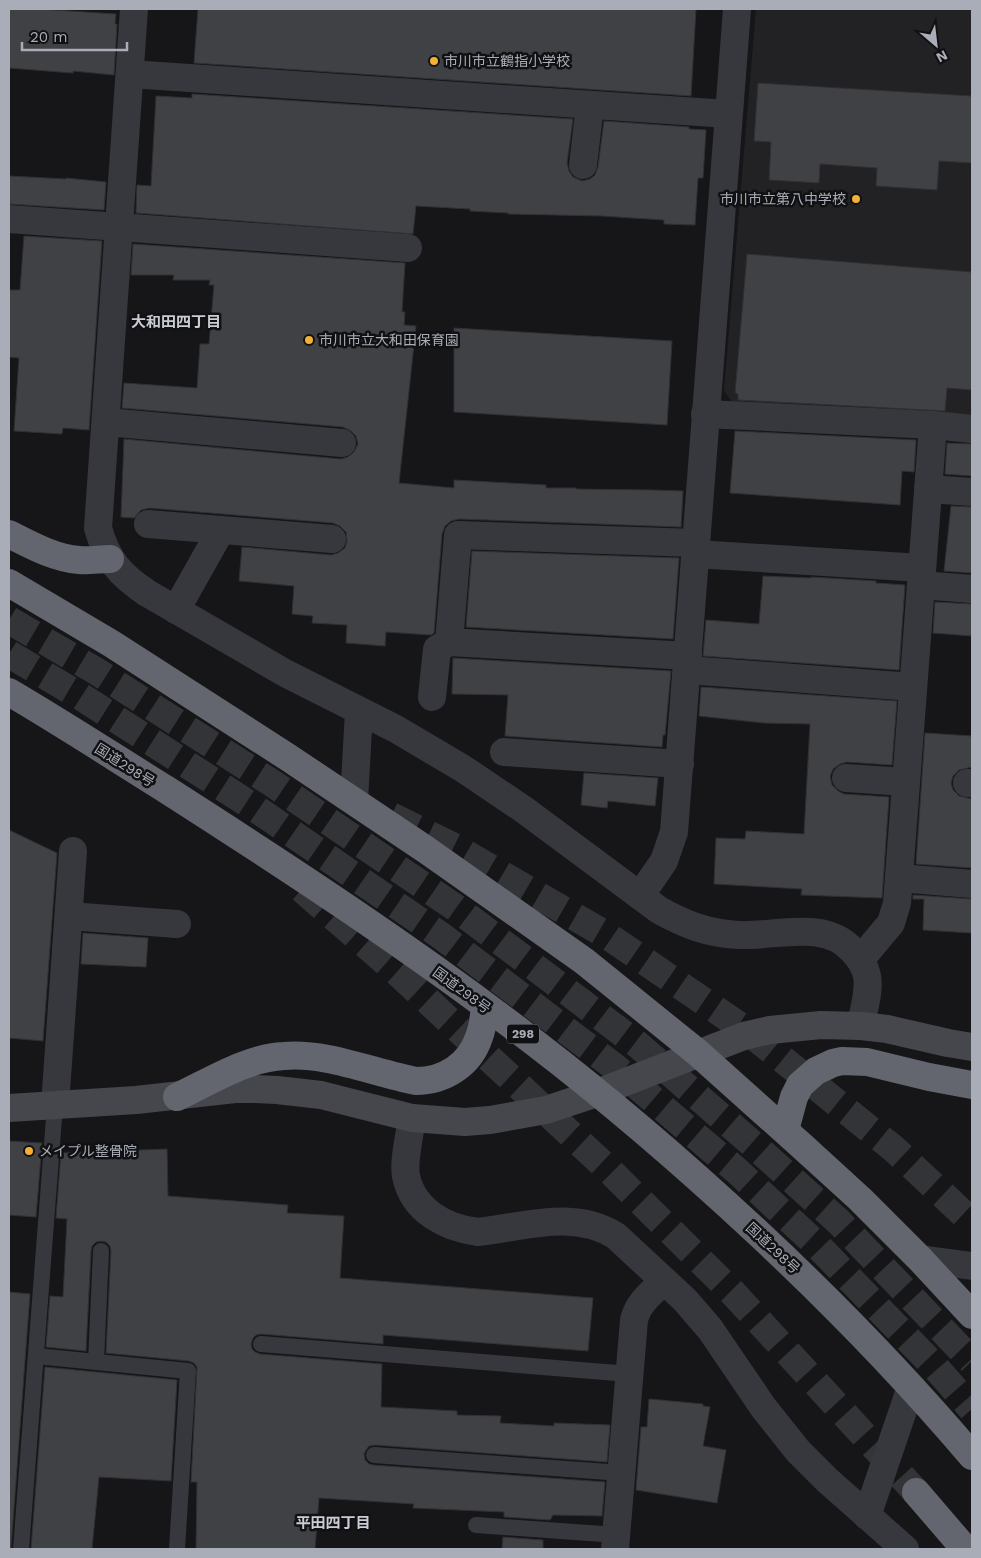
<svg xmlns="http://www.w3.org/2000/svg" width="981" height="1558" font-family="'Work Sans','Noto Sans JP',sans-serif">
<rect width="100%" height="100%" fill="#161618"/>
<polygon fill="#222225" points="756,9 972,9 972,422 733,404 724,390"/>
<g fill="#404145" stroke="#303034">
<polygon points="9,9 39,9 116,14 115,24 117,24 114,75 73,71 73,73 9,68"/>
<polygon points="198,9 696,9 691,96 194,63"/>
<polygon points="758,83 972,96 972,163 939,161 937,190 876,186 877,168 820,164 819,183 769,180 771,142 754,141"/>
<polygon points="192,94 573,119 567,163 569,171 573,177 582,181 590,179 595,175 598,167 604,121 689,127 689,129 706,130 703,178 698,178 695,225 664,224 664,220 602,216 508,214 508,213 470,211 470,209 416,206 413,234 136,213 137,185 151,186 156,96 192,98"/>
<polygon points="9,176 66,179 66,178 106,182 104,210 9,204"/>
<polygon points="24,236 102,241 89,430 63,428 62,434 14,431 19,358 9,357 9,290 20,290"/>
<polygon points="133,244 405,263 402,312 405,312 404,325 416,326 399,483 454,488 454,480 546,485 546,488 576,488 576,489 652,490 683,491 681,527 459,519 451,521 445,526 442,534 434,633 431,635 386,632 385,646 346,643 347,625 312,623 313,616 292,614 294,586 239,581 242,547 331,555 338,553 345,548 347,541 346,532 340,526 333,523 149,508 141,510 134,518 121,517 124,439 341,459 348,457 354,452 358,444 356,436 351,431 343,427 122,408 124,383 197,388 200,344 209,344 214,285 209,285 210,280 173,280 174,275 131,275"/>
<polygon points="747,254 972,272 972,390 947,388 945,411 738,400 738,394 735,393"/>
<polygon points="454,328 672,341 667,425 454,412"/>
<polygon points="735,431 916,440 914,472 902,471 900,505 730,493"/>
<polygon points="947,443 972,444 972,476 945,474"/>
<polygon points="951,506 972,507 972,573 944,571"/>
<polygon points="472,551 679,558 673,639 466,627"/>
<polygon points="763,576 811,578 811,577 876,581 876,583 905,585 899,670 703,656 706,620 759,624"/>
<polygon points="935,602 972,604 972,636 933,633"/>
<polygon points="453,658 671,671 665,735 663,735 662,747 505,736 508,695 452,694"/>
<polygon points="701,687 897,701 892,765 847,762 840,764 833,769 830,776 832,785 838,791 844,794 889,797 882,898 801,895 802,889 714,884 716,838 745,839 746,831 804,834 810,724 764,723 699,716"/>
<polygon points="925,733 972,736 972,767 959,770 953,776 951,783 953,790 959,796 972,799 972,868 916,864"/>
<polygon points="584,773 658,778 655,806 608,801 607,808 581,805"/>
<polygon points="9,830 57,853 43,1041 9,1038"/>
<polygon points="913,895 972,899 972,933 923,930 924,899 913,899"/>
<polygon points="83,933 148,938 146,967 81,964"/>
<polygon points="9,1141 42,1143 36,1217 9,1215"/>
<polygon points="167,1149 168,1196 288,1205 287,1213 344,1216 340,1278 593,1298 588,1351 383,1335 383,1344 261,1334 256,1335 253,1338 251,1344 252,1349 255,1352 260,1354 382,1364 381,1407 457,1411 457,1415 501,1416 500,1423 554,1426 554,1423 610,1425 607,1462 375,1445 369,1446 366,1450 364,1454 365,1460 369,1464 373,1465 605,1482 602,1516 553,1515 550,1520 504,1517 504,1512 413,1508 414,1504 319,1498 315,1549 196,1549 197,1482 191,1482 197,1367 194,1363 189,1361 106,1353 111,1251 110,1246 106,1242 101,1241 96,1242 92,1246 91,1251 86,1351 46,1347 50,1296 63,1297 67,1219 56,1218 61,1153"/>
<polygon points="9,1292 30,1294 11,1548 9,1548"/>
<polygon points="45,1367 177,1380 171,1481 99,1477 92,1549 31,1549"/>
<polygon points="649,1399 703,1404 703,1406 710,1407 703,1446 726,1450 717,1503 636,1490 641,1427 647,1427"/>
<polygon points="503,1537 543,1540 543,1549 502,1549"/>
</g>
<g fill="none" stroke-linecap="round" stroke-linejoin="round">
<g stroke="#333438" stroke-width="28" stroke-dasharray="28 14" stroke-linecap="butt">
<polyline points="9,620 96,671 272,783 456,908 637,1044 756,1147 839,1222 972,1361"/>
<polyline points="9,654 80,696 255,808 440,935 616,1068 736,1170 817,1245 936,1368 972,1409"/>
<polyline points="391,816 454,847 608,936 750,1033 894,1149 972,1222"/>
<polyline points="302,889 397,972 610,1171 734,1294 916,1492"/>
</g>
<g stroke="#37383d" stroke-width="16">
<polyline points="261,1344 629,1374"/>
<polyline points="36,1356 188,1371 177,1549"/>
<polyline points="96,1362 101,1251"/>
<polyline points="374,1455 622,1473"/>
<polyline points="476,1525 617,1535"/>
<polyline points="21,1549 55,1105"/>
</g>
<g stroke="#37383d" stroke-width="28">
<path d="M134 9 98 528C107 560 120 575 147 593L285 673 396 729 462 768 523 809 659 910C686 925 707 933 738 935 775 937 824 919 852 950 860 958 865 966 867 976 870 992 863 1010 861 1026"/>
<polyline points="130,74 728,114"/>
<polyline points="583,165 590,105"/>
<polyline points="9,219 408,248"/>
<polyline points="705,414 933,425 972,429"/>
<polyline points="106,422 342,443"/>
<polyline points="928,489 972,492"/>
<polyline points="148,524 332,539"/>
<polyline points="695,554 922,568"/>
<polyline points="921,585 972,589"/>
<polyline points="176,610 221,530"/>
<polyline points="688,656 449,642 458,535 696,543"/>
<polyline points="687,670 913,687"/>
<polyline points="432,697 437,649 449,642"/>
<polyline points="504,752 680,764"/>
<polyline points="846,778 906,782"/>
<polyline points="967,783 972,783"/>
<polyline points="354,801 359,711"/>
<polyline points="899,878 972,884"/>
<polyline points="640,896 664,861 674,832 737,9"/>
<polyline points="69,916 177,924"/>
<polyline points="861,959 891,923 897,903 933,425"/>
<polyline points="55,1105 73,851"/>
<path d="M412 1118C410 1134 403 1162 406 1176 413 1211 446 1228 478 1232 524 1227 574 1209 616 1236L685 1300 710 1329 763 1407 798 1451 827 1480 905 1549"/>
<polyline points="920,1259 972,1266"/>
<polyline points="867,1516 911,1387"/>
<path d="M615 1549 634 1320C638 1303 651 1293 664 1281"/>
</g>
<polyline stroke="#45474d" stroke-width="28" points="9,1108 136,1100 235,1089 255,1089 277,1090 321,1095 412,1118 465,1122 490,1120 546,1110 597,1093 744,1036 770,1030 821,1025 861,1026 887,1029 948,1043 972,1047"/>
<g stroke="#63666e" stroke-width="28">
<path d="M9 534C31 545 54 558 79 560 89 561 100 559 110 559"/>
<polyline points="9,583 112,644 289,758 425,849 584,961 698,1053 803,1147 860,1199 920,1259 972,1315"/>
<path d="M9 692C62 723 114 757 167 790 292 870 417 952 535 1043 612 1102 686 1166 757 1232 833 1303 905 1377 972 1456"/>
<path d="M177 1097C211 1081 246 1058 284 1056 326 1052 374 1073 416 1081 444 1081 470 1065 479 1037 483 1027 484 1017 485 1006"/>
<polyline points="785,1130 794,1097 800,1085 816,1071 833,1063 842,1061 867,1062 929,1077 972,1085"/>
<polyline points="916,1492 965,1549"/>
</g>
</g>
<g fill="#f2b134" stroke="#111113" stroke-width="2">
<circle cx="434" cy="61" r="5"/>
<circle cx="856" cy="199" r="5"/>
<circle cx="309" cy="340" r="5"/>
<circle cx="29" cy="1151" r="5"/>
</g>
<g text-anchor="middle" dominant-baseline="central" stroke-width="5" stroke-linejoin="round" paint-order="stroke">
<rect fill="#111113" stroke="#7b7e86" stroke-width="1" x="507" y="1024.5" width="32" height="19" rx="4"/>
<g font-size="12" font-weight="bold" fill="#a8adb8">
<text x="523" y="1034">298</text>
</g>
<g font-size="14" fill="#a8adb8" stroke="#111113" text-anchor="start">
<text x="444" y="61">市川市立鶴指小学校</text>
<text x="846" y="199" text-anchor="end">市川市立第八中学校</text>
<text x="319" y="340">市川市立大和田保育園</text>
<text x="39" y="1151">メイプル整骨院</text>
</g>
<g font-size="14" fill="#a8adb8" stroke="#111113">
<text transform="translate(125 765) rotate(32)">国道298号</text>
<text transform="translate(462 990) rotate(36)">国道298号</text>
<text transform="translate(773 1248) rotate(43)">国道298号</text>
</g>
<g font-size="15" font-weight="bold" fill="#c9ccd4" stroke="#111113">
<text x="176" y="322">大和田四丁目</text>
<text x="333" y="1523">平田四丁目</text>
</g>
</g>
<rect width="981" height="1558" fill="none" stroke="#a8adb8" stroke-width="20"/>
<g transform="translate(936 45) rotate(152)" stroke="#111113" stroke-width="4" paint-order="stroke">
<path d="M0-4L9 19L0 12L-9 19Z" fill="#a8adb8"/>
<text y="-8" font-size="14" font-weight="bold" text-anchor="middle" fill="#a8adb8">N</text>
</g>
<path d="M22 42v8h105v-8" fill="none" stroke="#a8adb8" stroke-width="2.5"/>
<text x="30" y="42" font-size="15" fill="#a8adb8" stroke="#111113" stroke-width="4" paint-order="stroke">20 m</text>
</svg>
